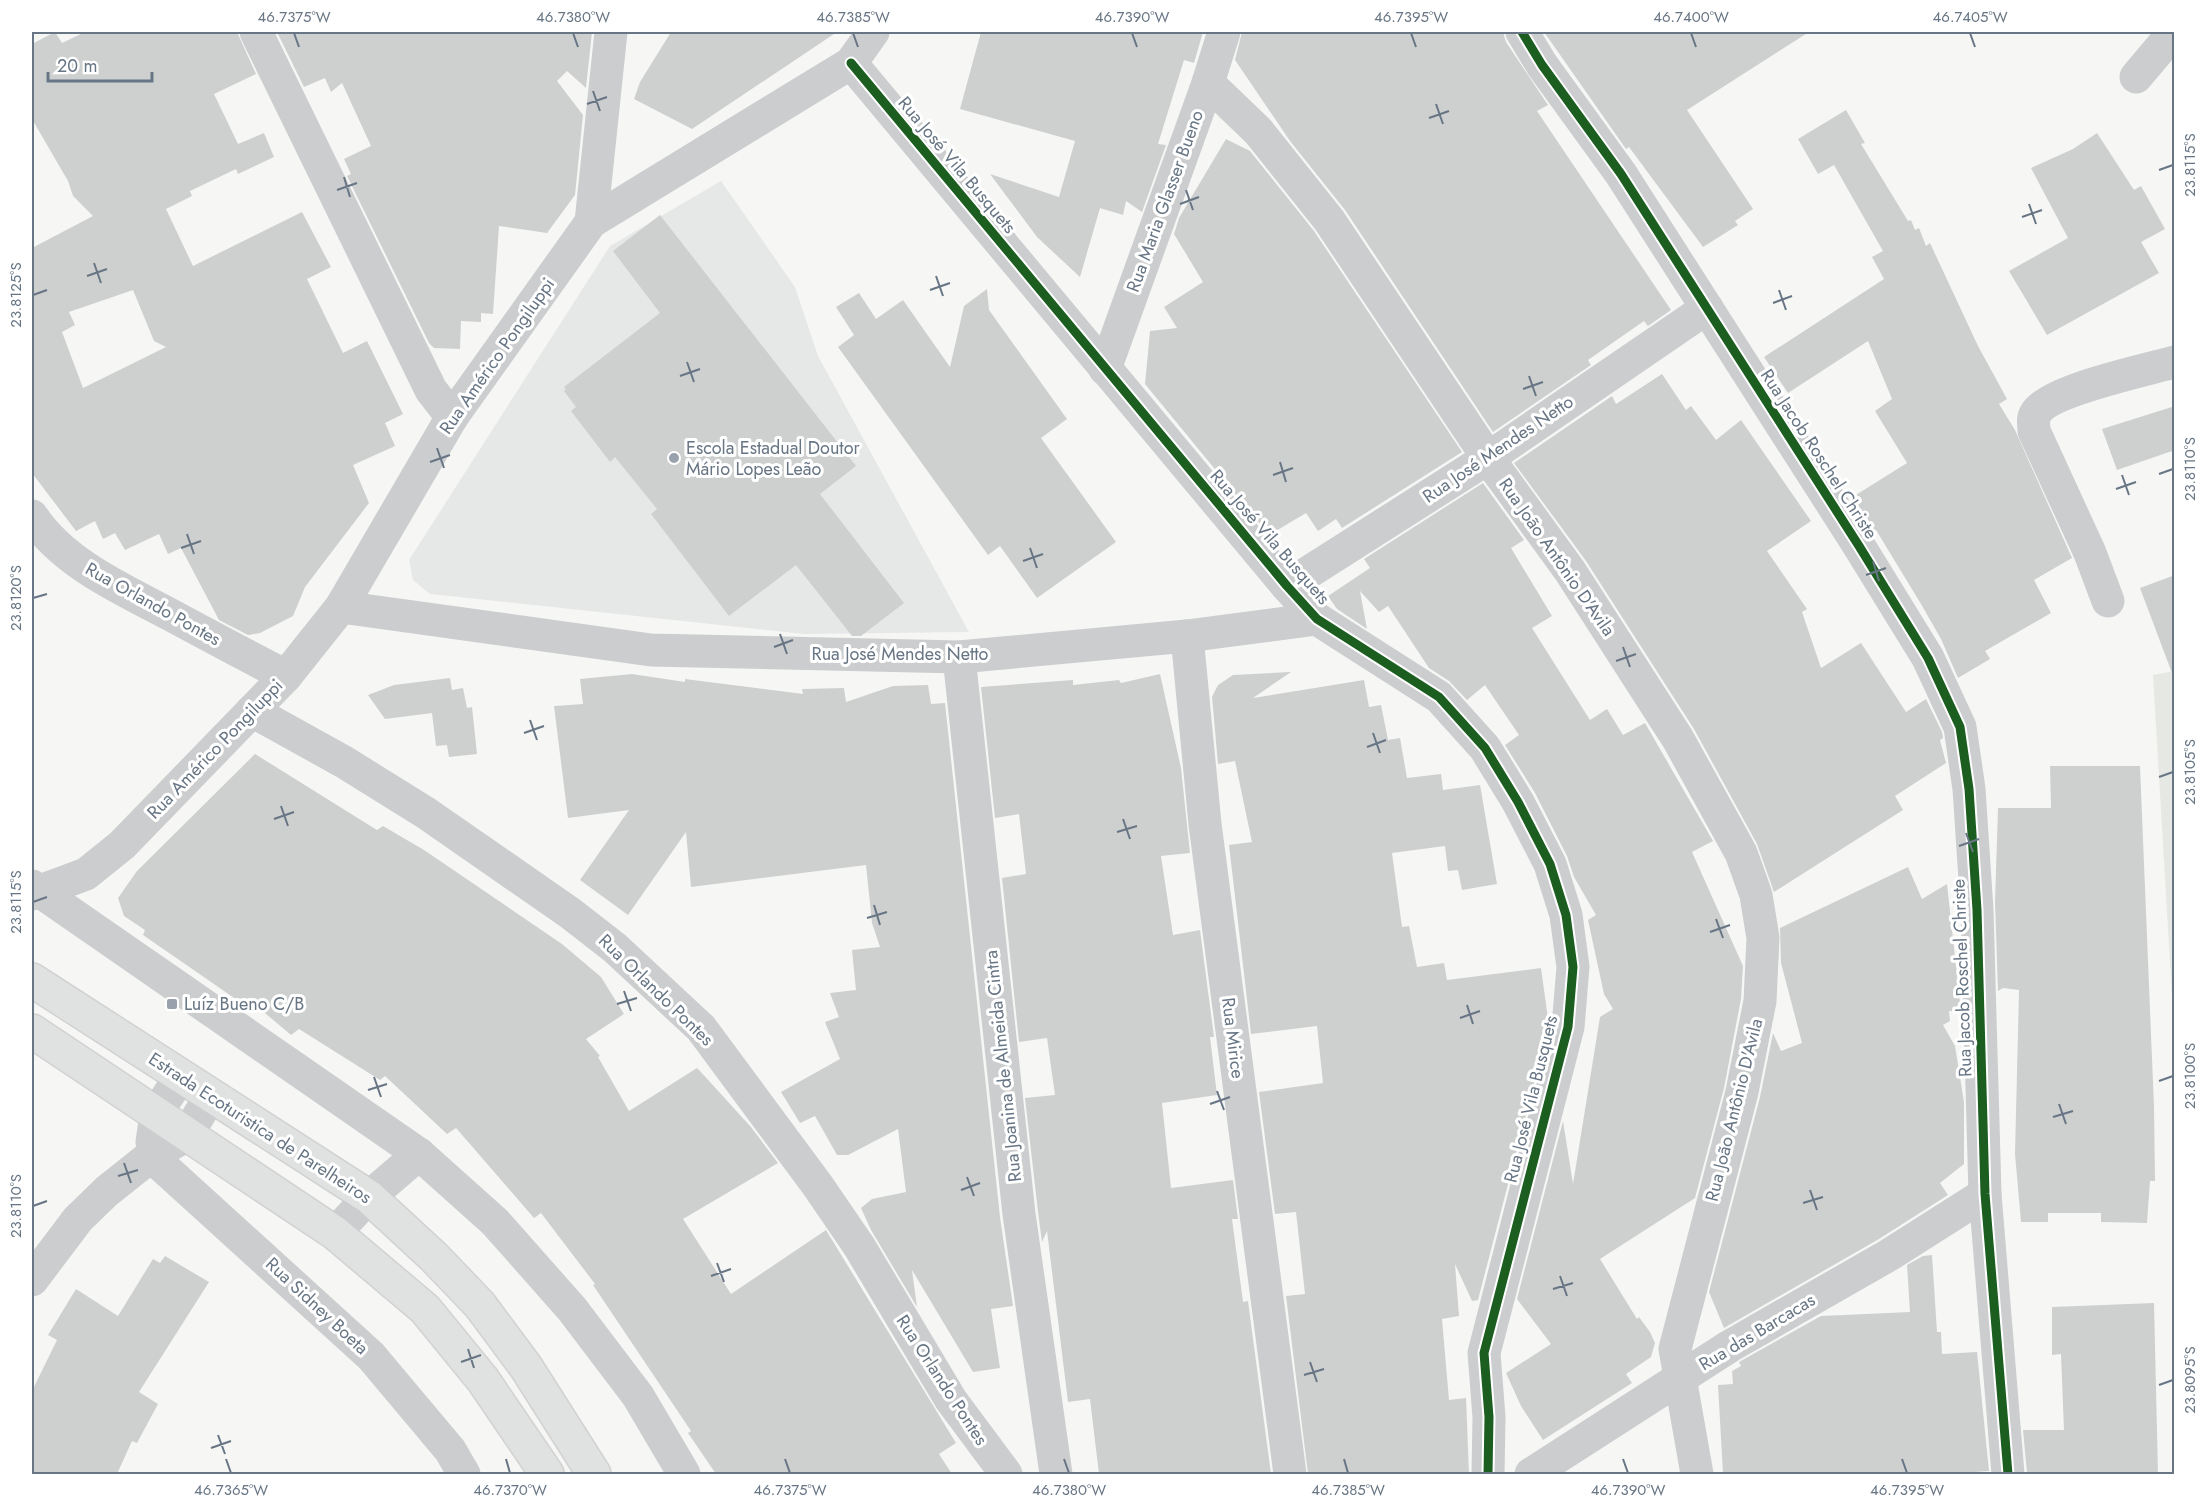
<svg xmlns="http://www.w3.org/2000/svg" width="2206" height="1506" font-family="Jost,sans-serif">
<rect width="100%" height="100%" fill="#f6f6f5"/>
<polygon fill="#e6e8e7" points="721,181 795,287 818,356 969,632 804,634 430,594 413,580 409,560 610,246"/>
<polygon fill="#e6e9e3" points="2174,671 2174,1030 2153,675"/>
<g fill="#ced0d0" fill-rule="evenodd">
<path d="M55 32 62 43 85 32H237L256 74 214 94 238 144 264 133 274 157 238 174 236 169 190 191 192 196 166 209 193 266 302 212 331 267 307 279 343 353 367 341 403 414 385 423 395 446 353 465 369 503 305 587 293 616 260 633 248 635 219 620 181 548 168 554 159 534 125 550 115 533 103 539 95 521 76 531 32 473V248L93 216 73 196 68 181 32 119V44ZM133 290 154 341 166 347 83 388 62 332 75 325 69 312Z"/>
<polygon points="277,32 592,32 586,88 567,71 557,81 583,115 575,195 547,233 499,226 493,314 481,313 481,322 461,321 460,349 434,348 429,343 347,176 351,174 344,159 371,146 342,83 331,92 325,78 304,87"/>
<polygon points="671,32 837,32 692,129 634,99 640,82"/>
<polygon points="981,32 1203,32 1194,63 1184,60 1158,144 1166,145 1142,212 1126,201 1123,215 1100,208 1080,277 1037,237 990,174 1059,197 1075,141 960,109"/>
<polygon points="1242,32 1503,32 1506,42 1548,105 1537,111 1671,310 1648,326 1644,321 1588,360 1591,365 1493,432 1345,210 1290,141 1235,60"/>
<polygon points="1544,32 1809,32 1687,110 1753,209 1735,221 1738,225 1703,247 1629,147 1626,149"/>
<polygon points="1846,110 1865,143 1861,144 1908,221 1911,220 1915,230 1919,228 1926,246 1930,243 1978,346 2007,399 1999,404 2015,430 2072,558 2034,580 2051,613 1985,651 1990,659 1958,678 1941,639 1921,604 1876,530 1872,532 1851,498 1907,463 1875,411 1892,399 1868,341 1788,393 1764,357 1884,279 1872,257 1883,251 1834,165 1818,174 1798,139"/>
<polygon points="2097,133 2134,190 2141,186 2165,229 2141,242 2159,273 2047,335 2009,271 2068,238 2031,168 2073,149"/>
<polygon points="1226,139 1250,151 1314,231 1462,452 1342,528 1336,519 1318,531 1306,513 1269,535 1145,384 1150,331 1177,328 1164,307 1203,282 1174,234 1179,218"/>
<polygon points="660,215 856,466 820,494 904,603 861,636 852,636 796,565 729,616 651,514 657,509 615,457 610,462 571,411 576,407 564,391 566,389 564,387 660,313 613,251"/>
<polygon points="987,289 989,310 1067,419 1041,438 1116,542 1037,598 1000,546 988,555 838,347 854,335 836,307 859,293 876,319 903,300 950,367 964,306"/>
<polygon points="1662,374 1686,410 1691,406 1716,440 1741,420 1811,521 1767,551 1807,609 1802,612 1821,668 1861,643 1906,712 1926,699 1942,732 1943,738 1940,740 1946,763 1895,796 1903,810 1774,892 1757,844 1694,729 1586,561 1514,463 1612,396 1616,404"/>
<polygon points="2175,406 2175,450 2117,470 2102,429"/>
<polygon points="1483,483 1524,540 1511,548 1552,616 1532,628 1590,720 1607,709 1623,735 1645,723 1713,841 1692,852 1743,966 1741,999 1724,1088 1695,1198 1600,1259 1637,1319 1639,1317 1650,1332 1655,1343 1651,1357 1626,1374 1632,1383 1543,1440 1521,1406 1506,1373 1551,1344 1517,1299 1563,1121 1573,1184 1600,1017 1613,1009 1604,994 1588,920 1596,915 1574,877 1567,856 1535,793 1505,745 1519,735 1485,685 1467,700 1449,681 1429,668 1388,606 1379,612 1360,591 1367,629 1337,609 1328,596 1370,568 1364,559"/>
<polygon points="2175,575 2175,672 2172,673 2140,588"/>
<polygon points="1291,672 1253,698 1364,680 1369,707 1381,705 1388,740 1400,738 1407,778 1441,774 1443,790 1480,785 1497,884 1462,890 1458,870 1448,871 1445,846 1392,853 1402,927 1409,926 1417,967 1444,963 1447,980 1541,968 1549,1026 1478,1300 1472,1301 1455,1264 1459,1316 1442,1319 1449,1400 1466,1398 1469,1474 1308,1474 1286,1296 1305,1294 1296,1212 1275,1214 1259,1092 1323,1083 1317,1026 1251,1034 1229,845 1252,842 1235,761 1218,764 1212,697 1218,685 1233,675"/>
<polygon points="632,674 685,682 685,679 803,694 802,689 844,688 846,702 893,686 928,685 931,704 945,703 1000,1217 1013,1306 991,1309 1000,1368 973,1372 912,1270 917,1307 871,1230 861,1208 872,1199 906,1192 898,1129 848,1155 837,1155 815,1116 800,1123 781,1092 840,1059 825,1022 839,1017 830,993 856,990 852,950 880,947 872,923 866,865 691,887 686,832 628,915 580,880 629,810 568,818 554,706 583,704 580,679"/>
<polygon points="1160,674 1181,768 1190,853 1161,856 1173,935 1200,930 1214,1037 1210,1037 1217,1095 1162,1103 1171,1188 1233,1180 1238,1219 1232,1219 1243,1302 1248,1301 1271,1474 1099,1474 1090,1399 1068,1402 1047,1231 1042,1242 1038,1212 1025,1098 1055,1095 1047,1038 1019,1042 1002,878 1026,874 1019,814 995,818 981,687 1073,680 1073,685 1119,680 1121,683"/>
<polygon points="450,678 452,690 463,688 467,708 472,707 477,754 449,757 447,745 436,746 432,713 385,719 368,695 394,685"/>
<polygon points="255,754 377,830 383,826 424,850 562,944 601,977 624,1014 586,1039 600,1056 598,1057 629,1111 697,1068 699,1070 751,1127 778,1163 683,1219 731,1294 826,1230 956,1443 939,1454 952,1474 716,1474 688,1433 691,1431 593,1285 595,1284 541,1213 534,1218 456,1128 447,1134 385,1076 380,1080 299,1029 291,1035 259,1008 253,1011 143,935 145,930 124,916 118,898 137,871"/>
<polygon points="2050,766 2140,766 2154,1107 2155,1181 2150,1181 2147,1223 2101,1222 2101,1213 2048,1213 2048,1222 2021,1222 2015,1154 2019,990 2003,988 1998,991 1995,902 1998,808 2051,808"/>
<polygon points="1908,867 1922,899 1947,884 1961,1012 1949,1011 1950,1021 1943,1025 1955,1046 1964,1102 1964,1164 1940,1183 1948,1195 1879,1239 1724,1328 1709,1292 1760,1097 1773,1033 1781,1051 1802,1043 1781,963 1780,928"/>
<polygon points="1932,1255 1937,1332 1941,1332 1942,1354 1977,1352 1989,1471 1944,1474 1723,1474 1718,1385 1733,1384 1732,1371 1741,1366 1739,1362 1821,1316 1910,1312 1907,1265 1923,1256"/>
<polygon points="165,1256 209,1282 139,1392 158,1404 137,1443 132,1441 117,1474 32,1474 32,1391 57,1340 48,1335 76,1289 118,1316 153,1259 160,1263"/>
<polygon points="2154,1303 2158,1474 2027,1473 2023,1430 2064,1430 2061,1354 2052,1355 2052,1307"/>
</g>
<g fill="none" stroke-linecap="round" stroke-linejoin="round">
<defs>
<g id="major">
<polyline points="32,980 369,1197 434,1257 480,1305 526,1367 594,1474"/>
<polyline points="32,1031 335,1233 425,1309 483,1380 547,1474"/>
</g>
</defs>
<use href="#major" stroke="#d2d2d3" stroke-width="36"/>
<g stroke="#cccdce" stroke-width="33">
<polyline points="256,32 431,390 452,417"/>
<polyline points="1522,32 1542,65 1621,174 1859,546 1928,658 1960,727 1969,789 1977,910 1985,1194 2008,1474"/>
<polyline points="851,63 1287,586 1317,619 1439,697 1485,748 1518,802 1550,864 1566,915 1573,967 1568,1027 1484,1353 1489,1417 1488,1474"/>
<polyline points="2136,77 2174,32"/>
<polyline points="1208,83 1258,131 1329,220 1488,458 1570,571 1678,739 1741,853 1756,895 1763,938 1760,1001 1742,1092 1675,1349 1697,1474"/>
<polyline points="591,222 611,32"/>
<polyline points="1105,369 1208,83 1224,32"/>
<path d="M32 516C63 563 120 588 169 614 208 635 247 656 286 676"/>
<polyline points="1287,586 1488,458 1707,308"/>
<path d="M2108 601 2090 553 2034 431C2034 425 2032 418 2036 413 2049 390 2147 370 2174 362"/>
<polyline points="341,607 651,650 959,657 1187,636 1317,619"/>
<polyline points="1187,636 1205,824 1290,1474"/>
<polyline points="959,657 1019,1214 1056,1474"/>
<polyline points="252,711 344,762 426,813 570,913 615,948 701,1028 818,1186 859,1246 951,1400 1006,1474"/>
<polyline points="32,886 419,1154 495,1222 572,1309 638,1396 684,1474"/>
<polyline points="32,894 86,874 122,845 286,676 341,607 452,417 591,222 851,63 873,32"/>
<polyline points="152,1142 156,1114 180,1077"/>
<polyline points="151,1156 371,1356 450,1450 464,1474"/>
<polyline points="335,1233 369,1197 419,1154"/>
<polyline points="32,1280 78,1219 107,1191 151,1156 187,1135 211,1095"/>
<polyline points="1531,1474 1730,1346 1889,1255 1985,1194"/>
</g>
<use href="#major" stroke="#e0e1e1" stroke-width="33"/>
<defs>
<g id="cycleway">
<polyline points="1522,32 1542,65 1621,174 1859,546 1928,658 1960,727 1969,789 1977,910 1985,1194 2008,1474"/>
<polyline points="851,63 1287,586 1317,619 1439,697 1485,748 1518,802 1550,864 1566,915 1573,967 1568,1027 1484,1353 1489,1417 1488,1474"/>
</g>
</defs>
<use href="#cycleway" stroke="#fff" stroke-width="13"/>
<use href="#cycleway" stroke="#1b5e20" stroke-width="9"/>
</g>
<path fill="none" stroke="#677584" stroke-width="2" d="M294 33 299 47M573 33 578 47M853 33 858 47M1132 33 1137 47M1411 33 1416 47M1691 33 1696 47M1970 33 1975 47M593 91 600 111M587 104 607 97M1436 104 1443 124M1429 118 1449 111M2159 170 2173 165M344 177 350 197M337 190 357 183M1186 190 1193 210M1180 204 1199 197M2029 204 2036 224M2022 217 2042 210M94 263 101 283M87 276 107 269M936 276 943 296M930 290 950 283M1779 290 1786 310M33 295 47 290M1773 303 1792 296M687 362 694 382M680 376 700 369M1529 376 1536 396M1523 389 1543 382M437 448 444 468M430 462 450 455M1280 462 1286 482M2159 474 2173 469M1273 475 1293 468M2122 475 2129 495M2116 489 2136 482M187 534 194 554M181 548 201 541M1030 548 1037 568M1023 561 1043 554M1873 561 1879 581M1866 575 1886 568M33 598 47 594M780 634 787 654M774 647 793 640M1623 647 1630 667M1616 661 1636 654M530 720 537 740M524 733 544 726M1373 733 1380 753M1367 747 1386 740M2159 777 2173 772M281 806 288 826M274 819 294 812M1123 819 1130 839M1117 832 1137 826M1966 833 1973 852M1959 846 1979 839M33 902 47 897M874 905 880 925M867 918 887 912M1716 919 1723 938M1710 932 1730 925M624 991 631 1011M617 1004 637 998M1467 1005 1473 1024M1460 1018 1480 1011M374 1077 381 1097M2159 1081 2173 1076M368 1090 387 1084M1217 1091 1224 1110M1210 1104 1230 1097M2059 1104 2066 1124M2053 1117 2073 1111M124 1163 131 1183M118 1176 138 1170M967 1177 974 1196M961 1190 980 1183M1810 1190 1817 1210M1803 1203 1823 1197M33 1206 47 1201M717 1263 724 1282M711 1276 731 1269M1560 1276 1567 1296M1553 1289 1573 1283M468 1349 474 1368M461 1362 481 1355M1310 1362 1317 1382M1304 1375 1324 1369M2159 1385 2173 1380M218 1435 225 1454M211 1448 231 1441M226 1459 231 1473M506 1459 510 1473M785 1459 790 1473M1064 1459 1069 1473M1344 1459 1348 1473M1623 1459 1628 1473M1902 1459 1907 1473"/>
<g fill="#99a2ac" stroke="#fff" stroke-width="2">
<circle cx="674" cy="458" r="6"/>
<rect x="166" y="998" width="12" height="12" rx="3"/>
</g>
<g text-anchor="middle" dominant-baseline="central" stroke-width="6" stroke-linejoin="round" paint-order="stroke">
<g font-size="18" fill="#677584" stroke="#fff">
<text transform="translate(957 165) rotate(50)">Rua José Vila Busquets</text>
<text transform="translate(1165 201) rotate(-70)">Rua Maria Glasser Bueno</text>
<text transform="translate(497 356) rotate(-55)">Rua Américo Pongiluppi</text>
<text transform="translate(1498 449) rotate(-34)">Rua José Mendes Netto</text>
<text transform="translate(1819 454) rotate(57)">Rua Jacob Roschel Christe</text>
<text transform="translate(1270 537) rotate(49)">Rua José Vila Busquets</text>
<text transform="translate(1557 557) rotate(55)">Rua João Antônio D'Avila</text>
<text transform="translate(153 604) rotate(29)">Rua Orlando Pontes</text>
<text x="900" y="654">Rua José Mendes Netto</text>
<text transform="translate(215 749) rotate(-46)">Rua Américo Pongiluppi</text>
<text transform="translate(1962 978) rotate(-92)">Rua Jacob Roschel Christe</text>
<text transform="translate(656 990) rotate(44)">Rua Orlando Pontes</text>
<text transform="translate(1233 1038) rotate(83)">Rua Mirice</text>
<text transform="translate(1003 1066) rotate(-96)">Rua Joanina de Almeida Cintra</text>
<text transform="translate(1531 1099) rotate(-76)">Rua José Vila Busquets</text>
<text transform="translate(1734 1110) rotate(-76)">Rua João Antônio D'Avila</text>
<text transform="translate(260 1128) rotate(33)">Estrada Ecoturistica de Parelheiros</text>
<text transform="translate(317 1306) rotate(43)">Rua Sidney Boeta</text>
<text transform="translate(1757 1332) rotate(-31)">Rua das Barcacas</text>
<text transform="translate(942 1380) rotate(57)">Rua Orlando Pontes</text>
</g>
<g font-size="18" fill="#677584" stroke="#fff" text-anchor="start">
<text x="686" y="448">Escola Estadual Doutor<tspan x="686" dy="21">Mário Lopes Leão</tspan></text>
<text x="184" y="1004">Luíz Bueno C/B</text>
</g>
</g>
<rect width="2206" height="1506" fill="none" stroke="#ffffff" stroke-width="66"/>
<path d="M48 72v9h104v-9" fill="none" stroke="#677584" stroke-width="3"/>
<text x="57" y="72" font-size="18" fill="#677584" stroke="#ffffff" stroke-width="4.5" paint-order="stroke">20 m</text>
<rect x="33" y="33" width="2140" height="1440" fill="none" stroke="#677584" stroke-width="2"/>
<g font-size="15" text-anchor="middle" fill="#677584">
<text x="294" y="22">46.7375°W</text>
<text x="573" y="22">46.7380°W</text>
<text x="853" y="22">46.7385°W</text>
<text x="1132" y="22">46.7390°W</text>
<text x="1411" y="22">46.7395°W</text>
<text x="1691" y="22">46.7400°W</text>
<text x="1970" y="22">46.7405°W</text>
<text transform="translate(2190 165) rotate(-90)" y="5">23.8115°S</text>
<text transform="translate(16 295) rotate(-90)" y="5">23.8125°S</text>
<text transform="translate(2190 469) rotate(-90)" y="5">23.8110°S</text>
<text transform="translate(16 598) rotate(-90)" y="5">23.8120°S</text>
<text transform="translate(2190 772) rotate(-90)" y="5">23.8105°S</text>
<text transform="translate(16 902) rotate(-90)" y="5">23.8115°S</text>
<text transform="translate(2190 1076) rotate(-90)" y="5">23.8100°S</text>
<text transform="translate(16 1206) rotate(-90)" y="5">23.8110°S</text>
<text transform="translate(2190 1380) rotate(-90)" y="5">23.8095°S</text>
<text x="231" y="1495">46.7365°W</text>
<text x="510" y="1495">46.7370°W</text>
<text x="790" y="1495">46.7375°W</text>
<text x="1069" y="1495">46.7380°W</text>
<text x="1348" y="1495">46.7385°W</text>
<text x="1628" y="1495">46.7390°W</text>
<text x="1907" y="1495">46.7395°W</text>
</g>
</svg>
